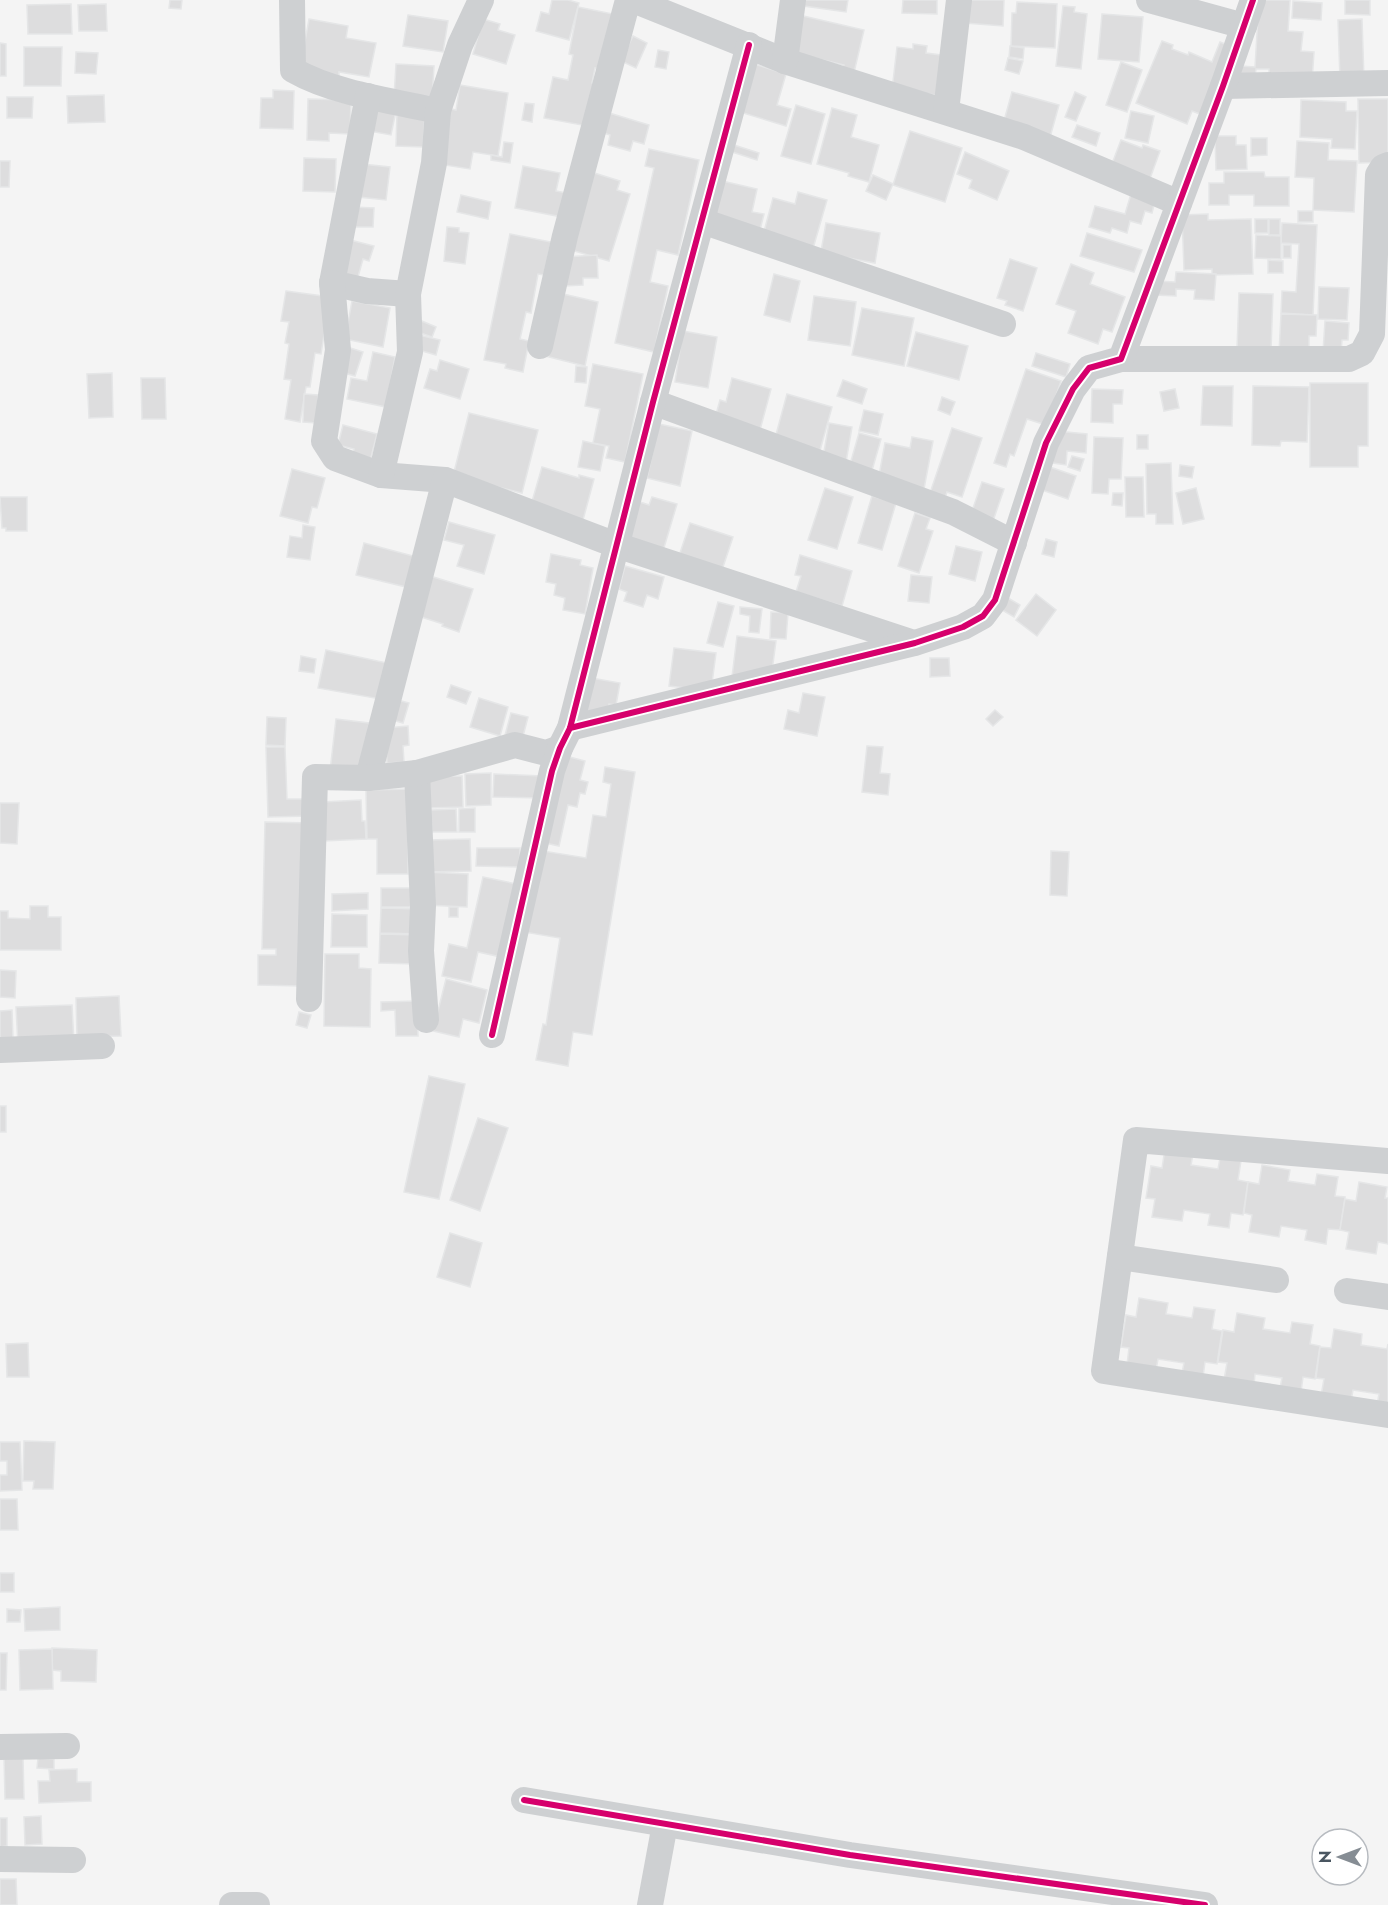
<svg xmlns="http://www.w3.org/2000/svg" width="1388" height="1905" font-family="Jost,sans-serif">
<rect width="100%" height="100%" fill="#f4f4f4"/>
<g fill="#ddddde" stroke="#e5e6e7" stroke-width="1.5">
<polygon points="170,0 182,0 181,9 169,8"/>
<polygon points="552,0 568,0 579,3 569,40 536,31 541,12 549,14"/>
<polygon points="805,0 848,0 846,12 804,6"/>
<polygon points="903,0 937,0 937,14 902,13"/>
<polygon points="966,0 1004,0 1003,26 965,23"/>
<polygon points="1259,0 1290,0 1288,31 1303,32 1301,51 1314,52 1312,82 1269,80 1269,69 1256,69 1255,77 1240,76 1241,66 1255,67"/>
<polygon points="1345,0 1370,0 1370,15 1345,14"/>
<polygon points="1293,1 1322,3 1321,20 1292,18"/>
<polygon points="1017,2 1057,4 1055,48 1011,46 1012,13 1016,13"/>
<polygon points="71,4 72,34 28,34 27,5"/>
<polygon points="106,4 107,31 79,31 78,5"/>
<polygon points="1063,6 1075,7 1074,12 1087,14 1081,69 1056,66"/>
<polygon points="578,7 613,14 602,70 595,68 592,83 596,84 587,126 544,118 553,77 568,80 573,55 569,54"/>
<polygon points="1102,14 1143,17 1139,62 1098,59"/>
<polygon points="408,15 448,21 443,52 403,46"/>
<polygon points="799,15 864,30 853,77 841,75 844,65 790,52"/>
<polygon points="309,19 348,26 346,38 376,43 369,77 339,72 339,76 300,69"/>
<polygon points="483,19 500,24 498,30 515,35 506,64 473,54"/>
<polygon points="1362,19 1364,79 1340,80 1338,20"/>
<polygon points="633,36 647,43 636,68 621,61"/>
<polygon points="1162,41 1173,45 1172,49 1188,55 1189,52 1212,62 1220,42 1233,47 1205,116 1192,111 1187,124 1136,103"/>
<polygon points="0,43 6,44 6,76 0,76"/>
<polygon points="913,44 927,46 926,53 941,55 936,95 892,90 897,47 913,49"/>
<polygon points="1010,46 1024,48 1023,59 1009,57"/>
<polygon points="24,47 62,47 61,86 24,86"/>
<polygon points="658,50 669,52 666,69 655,67"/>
<polygon points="76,52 98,53 96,74 75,73"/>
<polygon points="1008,58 1023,61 1019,74 1005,70"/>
<polygon points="748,62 786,74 777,105 791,109 786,126 740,112"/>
<polygon points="1121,62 1142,70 1127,112 1106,105"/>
<polygon points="396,64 434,66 432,100 394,98"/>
<polygon points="460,85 508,93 498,156 473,152 470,169 438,164 447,108 456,110"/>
<polygon points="273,90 294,91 293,129 260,128 261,98 273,98"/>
<polygon points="1012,92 1059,105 1049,141 1002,128"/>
<polygon points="1075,92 1086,97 1076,121 1065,117"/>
<polygon points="104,95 105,122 68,123 67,96"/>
<polygon points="7,97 33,97 32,118 7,118"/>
<polygon points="308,99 351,100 350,134 329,133 329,141 307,140"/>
<polygon points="1358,99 1388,99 1388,162 1359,163"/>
<polygon points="1301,100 1346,102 1346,111 1357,111 1355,149 1331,148 1332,139 1300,137"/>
<polygon points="525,103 534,104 532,122 522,120"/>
<polygon points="796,105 825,114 811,164 781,156"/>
<polygon points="374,106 396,111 391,135 369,131"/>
<polygon points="832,108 857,115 851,137 879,145 869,182 848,176 849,173 817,164"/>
<polygon points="1131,111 1154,116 1148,143 1125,138"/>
<polygon points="397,112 425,113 423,147 396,146"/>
<polygon points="606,112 649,125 644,144 633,141 630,151 608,145 610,135 600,132"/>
<polygon points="1077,125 1100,133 1096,146 1072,137"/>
<polygon points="910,131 962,148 945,202 893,185"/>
<polygon points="1215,136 1236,136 1236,145 1246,145 1247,169 1216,170"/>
<polygon points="1251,138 1267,138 1267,155 1251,156"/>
<polygon points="1121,140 1142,148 1143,145 1160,151 1148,184 1110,169"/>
<polygon points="1297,141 1329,143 1328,160 1357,161 1354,212 1313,210 1314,178 1295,177"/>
<polygon points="504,142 513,143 510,163 491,160 491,155 502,157"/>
<polygon points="731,144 759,153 757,160 729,151"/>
<polygon points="649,149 699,160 678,255 657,250 650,282 668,286 654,352 615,343 654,168 645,166"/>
<polygon points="965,152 1009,171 997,200 969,188 972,180 957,174"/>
<polygon points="304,158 336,159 335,192 303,191"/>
<polygon points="0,161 10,161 9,187 0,187"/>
<polygon points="362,164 390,167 386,200 358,197"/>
<polygon points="523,166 560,173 556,191 567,193 562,217 515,208"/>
<polygon points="588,171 620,181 617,190 630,194 609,261 564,248"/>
<polygon points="1224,172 1264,172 1265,177 1289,177 1289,206 1254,206 1254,195 1229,195 1229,205 1209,205 1209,183 1224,183"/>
<polygon points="873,175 893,184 886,200 866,191"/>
<polygon points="718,180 757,189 752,212 764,214 759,234 710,216"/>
<polygon points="798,192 827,200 812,252 762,239 773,198 795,204"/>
<polygon points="1131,194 1155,201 1152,213 1145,211 1141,224 1130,221 1127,233 1112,228 1110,233 1089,227 1095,206 1125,214"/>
<polygon points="461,195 491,202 488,219 457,212"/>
<polygon points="353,207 374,208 373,227 352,227"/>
<rect x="1298" y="211" width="15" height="11"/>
<polygon points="1208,214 1208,220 1251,219 1253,274 1212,275 1212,269 1184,270 1182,215"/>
<rect x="1255" y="219" width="13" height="14"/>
<rect x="1269" y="219" width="11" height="16"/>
<polygon points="826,223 880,233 875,263 843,257 820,257"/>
<polygon points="1282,223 1317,225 1313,315 1281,313 1282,291 1296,292 1299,244 1281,243"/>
<polygon points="447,227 459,228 459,232 469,233 465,264 444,261"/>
<polygon points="1087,233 1142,250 1134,272 1080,256"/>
<polygon points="510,234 551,242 544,275 538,274 531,313 526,312 520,339 529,341 523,372 505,368 506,364 484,360"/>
<polygon points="1256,235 1281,236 1281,259 1255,258"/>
<polygon points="350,240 374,246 369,261 363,259 356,284 339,280"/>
<rect x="1283" y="245" width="8" height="13"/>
<polygon points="597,255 598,278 583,278 583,285 565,286 564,257"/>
<polygon points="1010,259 1037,268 1023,311 1005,305 1007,301 997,298"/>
<polygon points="1268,260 1283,261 1283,273 1268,273"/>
<polygon points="1071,264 1094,273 1090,284 1125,297 1112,332 1103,329 1098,344 1068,333 1076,311 1056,304"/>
<polygon points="1176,272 1216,274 1214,300 1194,299 1195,290 1176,289 1176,296 1155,295 1156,281 1175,282"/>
<polygon points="774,274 800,281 790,322 764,315"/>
<polygon points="1319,287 1349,288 1347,320 1318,319"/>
<polygon points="286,291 330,297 321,354 315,353 310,387 306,387 300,422 285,419 291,380 284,379 289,344 285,343 289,322 281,321"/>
<polygon points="559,293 598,302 585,366 545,356"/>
<polygon points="1239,293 1273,294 1271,350 1237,349"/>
<polygon points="814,296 856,302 850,346 808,340"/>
<polygon points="352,301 390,308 383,347 345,339"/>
<polygon points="862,308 914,318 904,366 852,355"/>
<polygon points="1281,314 1317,315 1316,336 1309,336 1309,354 1279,353"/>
<polygon points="417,319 436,327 432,337 412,330"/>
<polygon points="1325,321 1349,323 1348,340 1342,340 1341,353 1323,352"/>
<polygon points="683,331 717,337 708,388 675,382"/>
<polygon points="916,332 968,346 959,380 907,366"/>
<polygon points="419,335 440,340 436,355 415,349"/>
<polygon points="344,346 363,352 355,376 337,371"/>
<polygon points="373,352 395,357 386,407 347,399 351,378 367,381"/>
<polygon points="1036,353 1070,364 1066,377 1032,366"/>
<polygon points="440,360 469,369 460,399 424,388 430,369 437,371"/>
<polygon points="593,364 643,374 625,462 606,458 609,446 593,443 600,409 585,406"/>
<polygon points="576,366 587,367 586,383 575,382"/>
<polygon points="1026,369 1061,381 1046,425 1027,419 1014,456 1010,454 1006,467 994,463"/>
<polygon points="112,373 113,417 89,418 87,374"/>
<polygon points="141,378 165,378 166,419 142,419"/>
<polygon points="732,378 771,389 760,430 715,418 720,400 726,402"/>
<polygon points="843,380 867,389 862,404 837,396"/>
<polygon points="1310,383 1368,383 1368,446 1358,446 1358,467 1310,467"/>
<polygon points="1203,386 1233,386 1232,426 1201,425"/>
<polygon points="1253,386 1309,387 1307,442 1281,441 1280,446 1252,445"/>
<polygon points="1092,389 1123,390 1122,404 1113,404 1113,423 1091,422"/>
<polygon points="1175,389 1179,408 1164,411 1160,392"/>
<polygon points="304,394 318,395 317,423 303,422"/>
<polygon points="787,394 832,407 819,454 774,442"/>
<polygon points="942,397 955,402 950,415 938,410"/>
<polygon points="864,410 883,414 878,435 859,431"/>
<polygon points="469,413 538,430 522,493 453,476"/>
<polygon points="829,423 852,427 845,468 822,463"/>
<polygon points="659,424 692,431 680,486 647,478"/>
<polygon points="343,425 377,434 370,461 352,456 354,449 338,445"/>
<polygon points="952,428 982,438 962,497 947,492 944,501 929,496"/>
<polygon points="1056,431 1087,434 1086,453 1067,451 1066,465 1053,463"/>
<polygon points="859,433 881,439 871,474 849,468"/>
<rect x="1137" y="435" width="11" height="14"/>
<polygon points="912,437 933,441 924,489 878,481 885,443 910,448"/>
<polygon points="1094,437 1123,438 1121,479 1109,479 1108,494 1092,493"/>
<polygon points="583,441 605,446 600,471 578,467"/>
<polygon points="1072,456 1084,459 1080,471 1068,467"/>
<polygon points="1171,463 1173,524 1156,524 1156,514 1147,514 1146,464"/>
<polygon points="1180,465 1194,467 1192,478 1179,476"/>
<polygon points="1047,466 1076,476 1068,499 1039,489"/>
<polygon points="542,467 579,478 579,475 594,479 583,520 531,505"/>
<polygon points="292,469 325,478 317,508 312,507 308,523 280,516"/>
<polygon points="1125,477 1143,477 1144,517 1126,517"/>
<polygon points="982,482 1004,489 993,521 971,514"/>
<polygon points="825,488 853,497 837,549 808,540"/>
<polygon points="1196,488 1204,519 1183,524 1176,493"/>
<polygon points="1113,493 1123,493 1122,506 1112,505"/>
<polygon points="872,496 896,503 882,550 858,543"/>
<polygon points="0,497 27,497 27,531 6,531 6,528 2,528"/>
<polygon points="652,497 677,504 663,551 626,540 637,501 649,505"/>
<polygon points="915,513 930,518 926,529 933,531 919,573 898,566"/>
<polygon points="449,522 495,535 484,574 457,566 464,545 444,540"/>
<polygon points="690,523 733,537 722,570 679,556"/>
<polygon points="303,525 315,527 310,560 287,557 290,536 302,538"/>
<polygon points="1046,539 1057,542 1054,557 1042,554"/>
<polygon points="364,543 413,556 406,587 356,575"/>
<polygon points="956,546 982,552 975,581 949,574"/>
<polygon points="551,554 581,560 580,565 593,568 585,614 563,610 565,598 554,595 556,584 546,582"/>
<polygon points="800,555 852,571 842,606 796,592 801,576 795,575"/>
<polygon points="625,566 664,577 658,599 647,595 643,607 624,601 627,592 619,589"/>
<polygon points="911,575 932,577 929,603 908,601"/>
<polygon points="430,576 473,589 459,632 442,626 443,624 418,616"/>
<polygon points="1036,594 1056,610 1037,636 1016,620"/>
<polygon points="1008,598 1020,605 1014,617 1002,610"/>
<polygon points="718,602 734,606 723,647 707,643"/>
<polygon points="740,607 762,609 759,633 749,632 750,616 740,614"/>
<polygon points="771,612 788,613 786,639 770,638"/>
<polygon points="737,636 776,641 772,671 732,677"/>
<polygon points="674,648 716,653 711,691 669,686"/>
<polygon points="326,650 387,663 380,699 318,688"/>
<polygon points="301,656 316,659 314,673 299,671"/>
<polygon points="930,658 949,658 950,676 930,677"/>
<polygon points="586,677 620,683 616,705 609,704 607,718 580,714"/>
<polygon points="451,685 471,692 466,704 447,697"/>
<polygon points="803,693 825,697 817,736 784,729 788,710 799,713"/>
<polygon points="479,698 508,707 500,736 470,727"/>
<polygon points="394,699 409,703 403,723 389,719"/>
<polygon points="995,710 1003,717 993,726 986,719"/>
<polygon points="511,713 528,717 521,744 504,739"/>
<polygon points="267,717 286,718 285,746 266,745"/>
<polygon points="336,719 369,723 363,775 330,771"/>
<polygon points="408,726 409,745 403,746 404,762 387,763 385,728"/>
<polygon points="867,746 883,747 880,773 890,774 888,795 862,792"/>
<polygon points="266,747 285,747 287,799 310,799 310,816 268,817"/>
<polygon points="566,756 585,761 580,780 588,782 585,794 580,793 577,807 568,805 559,846 545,843"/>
<polygon points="605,767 635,772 592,1035 573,1032 568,1066 536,1060 543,1024 546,1025 560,938 524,932 537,850 586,858 593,815 606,817 611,784 603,782"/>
<polygon points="491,773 491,805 466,806 465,774"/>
<polygon points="494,774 542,776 541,798 493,797"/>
<polygon points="462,776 463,807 426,808 425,777"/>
<polygon points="412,789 408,834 408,874 377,874 377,839 367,839 366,790"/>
<polygon points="361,800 362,821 365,821 366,839 324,841 322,802"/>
<polygon points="0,803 19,803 17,844 0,843"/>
<polygon points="475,808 475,832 459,832 459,809"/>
<polygon points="456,809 457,832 432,832 431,810"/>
<polygon points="265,822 312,823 301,986 258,985 258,955 276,955 276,949 262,949"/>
<polygon points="470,839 471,871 428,872 427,840"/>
<polygon points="477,848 520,848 519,867 476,866"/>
<polygon points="1051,851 1069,852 1067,896 1050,895"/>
<polygon points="426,872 468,874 467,907 425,905"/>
<polygon points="483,877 517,884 501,957 478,952 471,982 442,976 449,944 467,948"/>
<rect x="381" y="888" width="32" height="19"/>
<polygon points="368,893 368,909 332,911 332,894"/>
<polygon points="30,906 48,906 48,917 61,917 61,950 0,950 0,911 8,911 8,918 30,919"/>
<rect x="449" y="907" width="9" height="10"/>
<polygon points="381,908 420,909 420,934 380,933"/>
<polygon points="332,914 367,915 367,947 331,947"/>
<polygon points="380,934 418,935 417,964 379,963"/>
<polygon points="325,954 359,954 359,968 371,969 370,1027 324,1026"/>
<polygon points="0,970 16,971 15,998 0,997"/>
<polygon points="446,979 487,990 479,1023 463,1019 459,1037 433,1031"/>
<polygon points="119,996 121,1036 77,1037 76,998"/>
<polygon points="417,1001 418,1036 396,1036 395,1010 381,1011 381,1002"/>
<polygon points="72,1005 74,1044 18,1046 16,1007"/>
<polygon points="12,1010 13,1039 0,1040 0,1011"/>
<polygon points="299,1012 311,1015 307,1028 296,1025"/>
<polygon points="429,1076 465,1084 439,1199 404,1192"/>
<rect x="0" y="1106" width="6" height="26"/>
<polygon points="478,1118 508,1128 480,1211 450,1200"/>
<polygon points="1165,1149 1193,1154 1191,1165 1218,1169 1220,1158 1241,1161 1238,1180 1248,1182 1243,1215 1231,1213 1229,1228 1208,1225 1210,1214 1184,1210 1182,1221 1152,1217 1155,1199 1146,1198 1151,1166 1162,1168"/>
<polygon points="1262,1165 1290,1170 1288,1181 1315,1185 1317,1174 1338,1177 1335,1196 1345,1197 1340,1230 1328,1229 1326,1244 1305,1240 1307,1230 1281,1226 1279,1237 1249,1232 1252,1215 1244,1213 1248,1182 1259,1184"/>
<polygon points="1359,1182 1387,1187 1385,1198 1388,1198 1388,1244 1378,1242 1376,1254 1346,1249 1349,1232 1340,1230 1345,1199 1356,1201"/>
<polygon points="450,1233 482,1243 470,1287 437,1277"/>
<polygon points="1139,1298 1168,1303 1166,1314 1192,1318 1194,1307 1215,1310 1212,1329 1222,1331 1217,1364 1205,1362 1203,1377 1182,1373 1184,1363 1158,1359 1156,1370 1127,1365 1129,1348 1121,1347 1126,1315 1136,1317"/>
<polygon points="1237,1313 1265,1318 1263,1329 1290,1333 1292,1322 1313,1325 1310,1344 1320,1346 1315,1379 1303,1377 1301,1392 1280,1388 1282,1378 1255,1374 1254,1385 1224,1380 1227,1363 1218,1362 1223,1330 1234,1332"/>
<polygon points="1334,1329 1362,1334 1361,1345 1387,1349 1388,1344 1388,1406 1377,1405 1379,1394 1353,1390 1351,1401 1321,1396 1324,1379 1316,1378 1320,1347 1331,1348"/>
<polygon points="28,1343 29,1377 7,1377 6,1344"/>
<polygon points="24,1441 55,1442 53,1489 33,1489 34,1481 23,1481"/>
<polygon points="0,1442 20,1442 22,1490 0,1491 0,1475 7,1475 7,1461 0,1461"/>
<polygon points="0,1499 17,1499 18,1530 0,1530"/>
<rect x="0" y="1573" width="14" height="19"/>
<polygon points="60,1607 60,1630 25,1631 24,1609"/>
<polygon points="7,1609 21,1610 20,1622 7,1622"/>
<polygon points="52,1648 97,1650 96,1682 61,1681 61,1671 52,1670"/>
<polygon points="52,1649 53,1689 20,1690 19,1650"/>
<polygon points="0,1653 7,1653 6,1690 0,1690"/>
<polygon points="4,1756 23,1756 24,1799 5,1799"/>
<polygon points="38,1758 54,1759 54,1769 37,1768"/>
<polygon points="77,1769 77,1782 91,1782 91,1801 39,1803 38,1781 50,1781 49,1770"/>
<polygon points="41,1816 42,1844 25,1845 24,1817"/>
<polygon points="0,1818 7,1818 7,1846 0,1847"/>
<polygon points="0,1879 16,1879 17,1905 0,1905"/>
</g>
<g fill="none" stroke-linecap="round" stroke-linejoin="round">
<g stroke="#ced0d2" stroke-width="26">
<path d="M292 0 293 70C333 93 392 101 438 111"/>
<polyline points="633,0 785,61 1024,137 1179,203"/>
<polyline points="1149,0 1244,26"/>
<polyline points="785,61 793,0"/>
<polyline points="1223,86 1388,83"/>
<polyline points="368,96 332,283 367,291 408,294"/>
<polyline points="946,111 959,0"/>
<polyline points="702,221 1003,324"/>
<polyline points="332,283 338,350 324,441 335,458 381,475 445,480 616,545 914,643"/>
<polyline points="540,346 565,236 628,0"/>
<polyline points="1121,359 1349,359 1362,353 1372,334 1378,175 1383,167 1388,165"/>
<polyline points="653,402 953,512 1014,543"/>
<polyline points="381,475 410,352 408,294 434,163 438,111 460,45 481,0"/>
<polyline points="570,728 915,643 963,627 983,616 995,600 1046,443 1073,389 1089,368 1121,359 1223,86 1253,0"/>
<polyline points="417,773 423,906 421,951 426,1020"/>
<polyline points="368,778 445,480"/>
<polyline points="309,999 315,777 368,778 417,773 515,745 546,753 560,748"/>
<polyline points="492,1035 552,771 560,748 570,728 653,402 749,45"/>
<polyline points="0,1050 102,1046"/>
<polyline points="1388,1161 1136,1140 1104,1371 1388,1415"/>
<polyline points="1120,1257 1276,1280"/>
<polyline points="1347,1291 1388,1297"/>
<polyline points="0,1747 67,1746"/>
<polyline points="524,1800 850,1855 1205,1905"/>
<polyline points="0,1859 73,1860"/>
<polyline points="232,1905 257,1905"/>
<polyline points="650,1905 665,1824"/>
</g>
<defs>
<g id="cycleway">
<polyline points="570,728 915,643 963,627 983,616 995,600 1046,443 1073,389 1089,368 1121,359 1223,86 1253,0"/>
<polyline points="492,1035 552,771 560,748 570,728 653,402 749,45"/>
<polyline points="524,1800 850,1855 1205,1905"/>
</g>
</defs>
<use href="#cycleway" stroke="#fff" stroke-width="10"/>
<use href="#cycleway" stroke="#d6006c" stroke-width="6"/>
</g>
<g transform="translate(1340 1857) rotate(270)"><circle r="28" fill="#ffffff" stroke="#b7bbc0" stroke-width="1.5"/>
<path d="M0-4.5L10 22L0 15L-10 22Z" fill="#868d94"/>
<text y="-9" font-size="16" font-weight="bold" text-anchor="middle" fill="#4a5661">N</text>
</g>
</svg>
